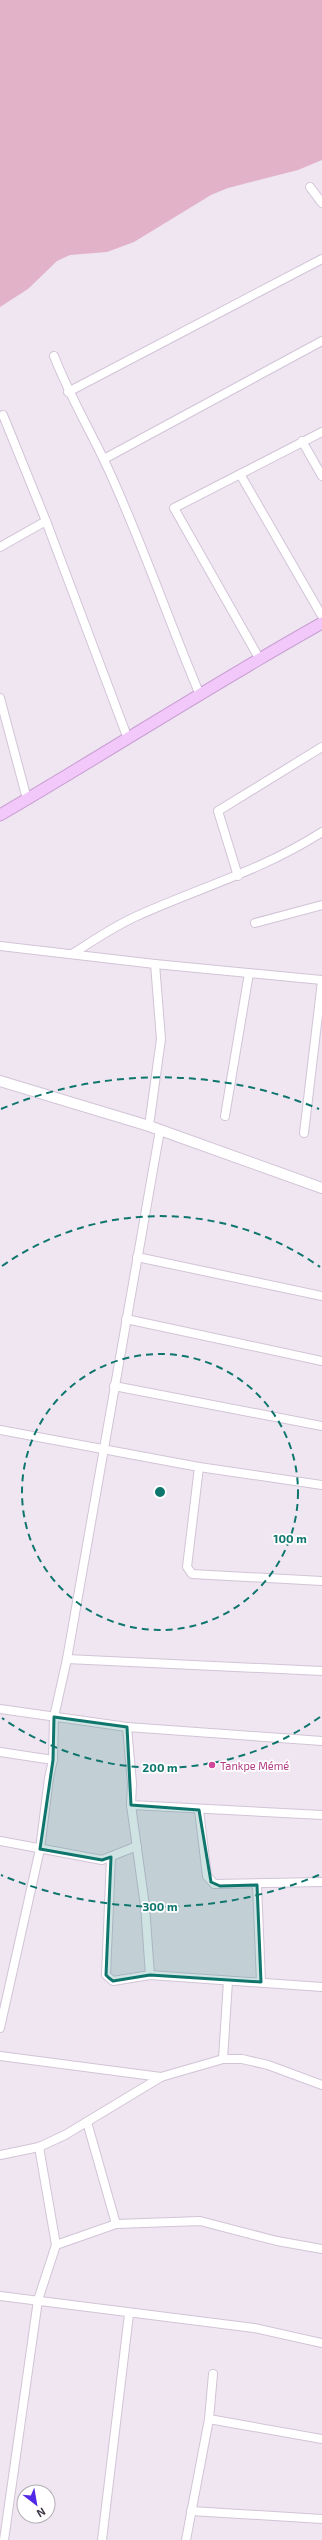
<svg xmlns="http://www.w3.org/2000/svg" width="322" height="2540" font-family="'Exo 2',sans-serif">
<rect width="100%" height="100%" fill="#efe6f1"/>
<polygon fill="#e2b2c9" points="0,0 322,0 322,160 298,170 228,188 211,195 134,242 107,252 70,255 57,261 28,289 0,307"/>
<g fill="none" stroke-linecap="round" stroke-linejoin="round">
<defs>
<g id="minor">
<polyline points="310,187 322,203"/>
<path d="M54 356C68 392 87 425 104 460 140 536 167 617 200 695"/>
<polyline points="68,392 322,259"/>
<polyline points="3,415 46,521 128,739"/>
<polyline points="302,441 322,476"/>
<polyline points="104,459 322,341"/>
<polyline points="240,474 322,616"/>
<polyline points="0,547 46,521"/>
<polyline points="259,658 174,508 322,432"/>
<polyline points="0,698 27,799"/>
<polyline points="238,876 218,811 322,747"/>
<polyline points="255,923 322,905"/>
<polyline points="0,946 155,964 322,980"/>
<path d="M72 954C93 941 114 926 137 916 201 887 261 871 322 832"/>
<polyline points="225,1116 249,973"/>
<polyline points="149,1126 161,1039 155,964"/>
<polyline points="304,1133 322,981"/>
<polyline points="137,1257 322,1296"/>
<polyline points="126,1319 322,1361"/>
<polyline points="114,1386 322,1426"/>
<polyline points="0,1430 199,1467 322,1485"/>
<polyline points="199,1467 187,1567 192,1574 322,1581"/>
<polyline points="67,1659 322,1671"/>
<polyline points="0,1709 127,1727 322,1741"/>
<polyline points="127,1727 132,1783 131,1805 145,1906 150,1975"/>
<polyline points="0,1752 53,1760"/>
<polyline points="131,1805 322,1815"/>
<polyline points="199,1810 207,1876 214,1884 322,1882"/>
<polyline points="0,1841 102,1860 137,1846"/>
<polyline points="111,1857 106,1975 113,1981 150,1975 322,1987"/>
<polyline points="257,1885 261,1982"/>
<polyline points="0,2028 40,1849 49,1778 53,1760 54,1717 67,1659 160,1130"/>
<polyline points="0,2056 161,2077"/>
<polyline points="223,2059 228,1981"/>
<polyline points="87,2122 116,2224"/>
<polyline points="0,2155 39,2147 65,2135 161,2077 223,2059 242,2059 268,2065 322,2085"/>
<polyline points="56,2245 116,2224 200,2221 277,2241 322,2249"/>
<polyline points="0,2296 254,2328 322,2343"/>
<polyline points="209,2419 322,2439"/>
<polyline points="191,2511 322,2519"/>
<polyline points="4,2540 38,2300 56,2245 39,2147"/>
<polyline points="102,2540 129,2314"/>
<polyline points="186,2540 209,2419 213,2374"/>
</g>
<polyline id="tertiary" points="0,1081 149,1126 322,1188"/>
<path id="secondary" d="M0 815C108 752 213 684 322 623"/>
</defs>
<use href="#minor" stroke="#d2c4d7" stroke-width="10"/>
<use href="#tertiary" stroke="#d2c4d7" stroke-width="12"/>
<use href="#secondary" stroke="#c99ed3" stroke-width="13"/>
<use href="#minor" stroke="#fff" stroke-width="8"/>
<use href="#tertiary" stroke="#fff" stroke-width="10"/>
<use href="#secondary" stroke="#f1c8f9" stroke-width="11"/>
</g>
<path fill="#0f766e" fill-opacity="0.2" stroke="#0f766e" stroke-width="3" stroke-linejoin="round" d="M54 1717 127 1727 131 1805 199 1810 211 1882 220 1886 257 1885 261 1982 150 1975 113 1981 109 1978 106 1975 111 1857 102 1860 40 1849 53 1760Z"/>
<g fill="none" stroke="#0f766e" stroke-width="2" stroke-dasharray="7 5">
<circle cx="160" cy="1492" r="138"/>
<path d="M320 1717A276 276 0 0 1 2 1718M2 1266A276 276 0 0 1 320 1267"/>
<path d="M319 1875A415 415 0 0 1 1 1875M1 1109A415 415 0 0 1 319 1109"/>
</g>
<circle fill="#d1479c" stroke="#fff" stroke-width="1.5" cx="212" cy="1765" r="4"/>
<g text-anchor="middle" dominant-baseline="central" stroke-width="3.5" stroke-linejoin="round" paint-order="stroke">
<g font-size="11" fill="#b23c85" stroke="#fff" text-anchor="start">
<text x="220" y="1765">Tankpe Mémé</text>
</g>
</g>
<circle cx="160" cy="1492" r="6" fill="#0f766e" stroke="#fff" stroke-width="2"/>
<g font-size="12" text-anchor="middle" font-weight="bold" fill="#0f766e" stroke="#fff" stroke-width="3.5" stroke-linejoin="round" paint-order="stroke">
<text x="290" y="1543">100 m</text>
<text x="160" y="1772">200 m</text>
<text x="160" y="1911">300 m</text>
</g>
<g transform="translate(36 2504) rotate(149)"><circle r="19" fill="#ffffff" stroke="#b2afb4"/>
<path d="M0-3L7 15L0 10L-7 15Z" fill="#5229e6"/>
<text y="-6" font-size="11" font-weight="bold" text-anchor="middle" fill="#3f3644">N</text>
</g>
</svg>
